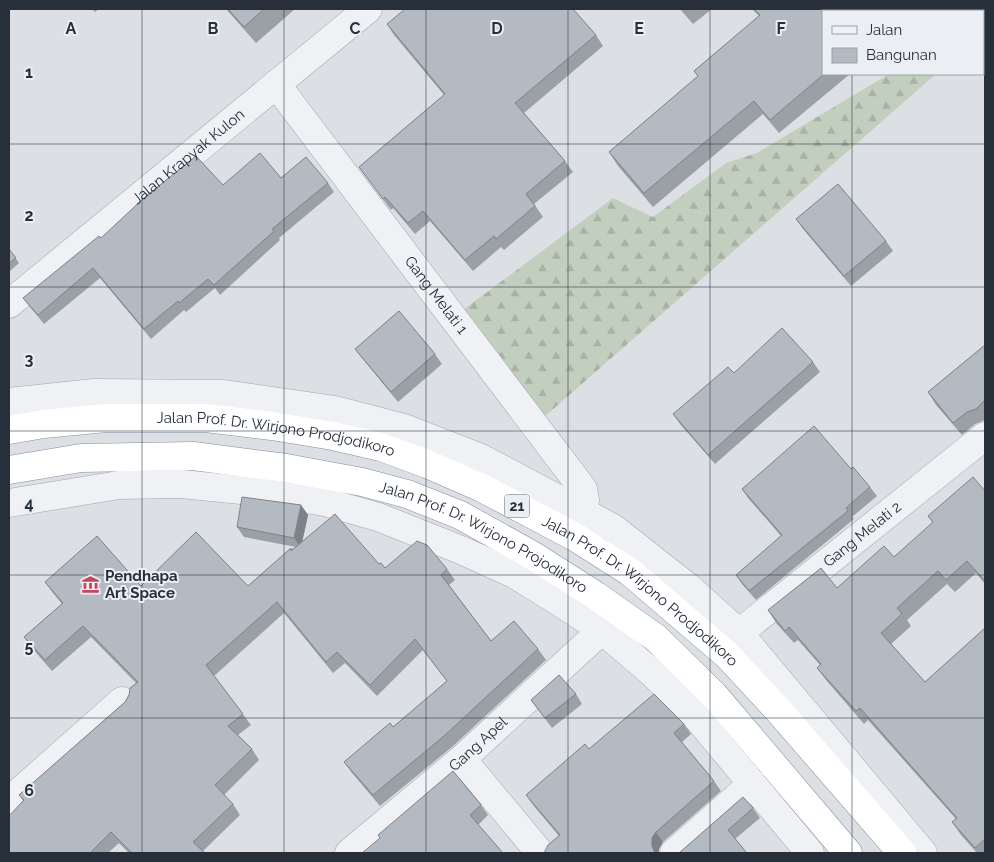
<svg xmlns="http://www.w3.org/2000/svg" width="994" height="862" font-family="Raleway,sans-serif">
<defs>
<pattern id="forest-firs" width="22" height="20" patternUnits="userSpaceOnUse" patternTransform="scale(1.25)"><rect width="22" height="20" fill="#c3cfbe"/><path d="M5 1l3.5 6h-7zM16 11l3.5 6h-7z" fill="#a8b2a4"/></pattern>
</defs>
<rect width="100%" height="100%" fill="#dce0e5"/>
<polygon fill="url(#forest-firs)" points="889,74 936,74 535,425 455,316 613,198 653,217 726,163 757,153"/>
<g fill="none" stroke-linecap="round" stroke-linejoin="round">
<defs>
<g id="minor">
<path id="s1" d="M276 84 583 489 585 500 581 511"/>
<path id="s2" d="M9 304 368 9"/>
<polyline points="9,402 94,393 224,394 335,410 404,428 481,458 613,528 688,587 739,633 923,853"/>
<polyline points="9,503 119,485 181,484 252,491 325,502 378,517 461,550 514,574 561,603 602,630 650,671 694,714 810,853"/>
<path id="s3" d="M739 633 985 436"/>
<polyline points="462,759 540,853"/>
<polyline points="9,801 122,701"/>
<path id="s4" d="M349 853 462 759 602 630"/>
<polyline points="674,853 752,784"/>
</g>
<g id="highway">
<path id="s5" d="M9 430 44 424 106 418H206L272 426 333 436 381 447 427 464 482 488 575 537 630 572 727 655 778 710 902 853"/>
<path id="s6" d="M9 470 81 458 193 456 286 468 362 482 407 494 460 515 532 555 595 595 656 638 714 695 848 853"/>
</g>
</defs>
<use href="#minor" stroke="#a2a7af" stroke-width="29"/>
<use href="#highway" stroke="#858e9b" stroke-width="29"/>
<use href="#minor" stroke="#eff1f4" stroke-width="28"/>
<use href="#highway" stroke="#fff" stroke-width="28"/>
</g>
<g fill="#9ba0a7">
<polygon points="92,9 99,9 95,12"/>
<polygon points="226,9 295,9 256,43"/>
<polygon points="680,9 712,9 693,24"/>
<polygon points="752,9 884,9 823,74 850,74 779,133 763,114 653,207 618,166 609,152 698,76 694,71 759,16"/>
<polygon points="387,24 596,35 603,46 524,113 565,161 573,172 534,204 543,217 504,250 501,247 473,271 430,221 415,234 393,208 391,210 359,167 444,95 394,35"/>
<polygon points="281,178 328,183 334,192 279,238 280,240 220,295 215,288 186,312 184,310 151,339 100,278 44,324 30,307 23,298 101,238 223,185"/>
<polygon points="796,219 886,241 893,251 851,286 803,229"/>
<polygon points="9,249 19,263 9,272"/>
<polygon points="985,345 985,420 975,424 962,435 936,405 928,392"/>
<polygon points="355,349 435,354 442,364 398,402 362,358"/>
<polygon points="813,362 820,372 715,464 680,424 673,414 734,373"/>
<polygon points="851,469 870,487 877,496 852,517 854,519 756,600 742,584 736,575 781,536 748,498 742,489"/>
<polygon points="985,491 985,584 976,573 955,592 947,584 907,620 911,626 891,644 925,682 985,628 985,853 977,853 961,835 952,822 956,819 868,720 864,724 826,680 817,668 820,665 798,640 794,643 776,623 768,610 837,588 894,557 933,523 928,516"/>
<polygon points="301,505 308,515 302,541 379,564 385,568 447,569 455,580 449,585 491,641 538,649 546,660 452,747 380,806 352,773 344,762 393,727 447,681 423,650 377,696 345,663 333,673 284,613 214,676 251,725 238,735 252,749 259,760 224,795 233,804 240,815 203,851 205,853 129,853 119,843 108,853 9,853 23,801 19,795 125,702 136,683 91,637 52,671 32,648 24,637 62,604 53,593 45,582 141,586 248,586 291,548 292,549 296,547 244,537 237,527"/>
<polygon points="576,694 582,704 552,728 531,700"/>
<polygon points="684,724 691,734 682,742 714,781 721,791 663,842 659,849 559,836 533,805 526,795 589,749"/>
<polygon points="481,805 488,815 478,825 380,838"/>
<polygon points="753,808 760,818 735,839 679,853"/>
</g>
<g fill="#7e8288">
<polygon points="301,505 308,515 301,548 294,538"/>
<polygon points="656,832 663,842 659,849 659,853 655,853 652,846 652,838"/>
</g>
<g fill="#b4bac2" stroke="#7e8288">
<polygon points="228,9 264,9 244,27"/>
<polygon points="405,9 573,9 596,35 515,103 565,161 526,194 535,206 496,239 494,236 465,260 423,211 408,223 385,197 383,199 359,167 445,94 387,24"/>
<polygon points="754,9 884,9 887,11 823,11 823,74 824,74 770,120 754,101 644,193 609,152 698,76 694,71 760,15"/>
<polygon points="260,153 281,178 306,157 328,183 272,229 274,231 214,285 208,279 179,303 178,301 144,329 93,268 38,315 23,298 99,236 101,238 145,197 196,156 223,185"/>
<polygon points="838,184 886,241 844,276 796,219"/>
<polygon points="9,249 16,258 9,263"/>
<polygon points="399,311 435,354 391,392 355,349"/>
<polygon points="782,328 813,362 708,455 673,414 728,367 734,373"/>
<polygon points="985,345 985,402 984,401 976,409 967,412 953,423 928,392"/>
<polygon points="814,426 851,469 853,467 870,487 846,508 848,511 749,591 736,575 782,535 742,489"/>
<polygon points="973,477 985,491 985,581 967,561 946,580 938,571 897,608 902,614 881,633 925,682 985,628 985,839 975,848 952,822 957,818 860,708 856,711 817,668 821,664 789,627 785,631 768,610 821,568 837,588 884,546 894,557 933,522 928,516"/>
<polygon points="242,497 301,505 294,538 237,527"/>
<polygon points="335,514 379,564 381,563 385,568 417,541 427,545 447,569 441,575 491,641 514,621 538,649 444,736 373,795 344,762 390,723 393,727 447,681 415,639 370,685 337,652 326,662 277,602 206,665 243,714 228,726 252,749 215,785 233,804 193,842 205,853 132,853 111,832 90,853 9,853 9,816 24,800 19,795 125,702 129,695 130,688 138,682 83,626 45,660 24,637 63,603 45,582 97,536 141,586 196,532 248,586 291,548 291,551"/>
<polygon points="559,675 576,694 545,718 531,700"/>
<polygon points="654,694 684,724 674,733 714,781 656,832 652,838 652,846 655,853 544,853 548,845 560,835 526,795 585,744 589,749"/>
<polygon points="453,771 481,805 470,815 503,853 362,853 380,838 378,835"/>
<polygon points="743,797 753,808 728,830 747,853 679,853"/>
</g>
<path fill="none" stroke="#272f3b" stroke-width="1" stroke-opacity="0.55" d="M142 9V853M284 9V853M426 9V853M568 9V853M710 9V853M852 9V11M852 74V853M9 144H985M9 287H985M9 431H985M9 575H985M9 718H985"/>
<defs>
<symbol id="museum-bare" viewBox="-9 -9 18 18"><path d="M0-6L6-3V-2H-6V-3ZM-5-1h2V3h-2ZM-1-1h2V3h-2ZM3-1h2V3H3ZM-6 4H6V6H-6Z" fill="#c5475f" stroke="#ebeff3" stroke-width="2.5" paint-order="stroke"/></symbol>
</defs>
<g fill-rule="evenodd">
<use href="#museum-bare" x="78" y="572" width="25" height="25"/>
</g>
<g text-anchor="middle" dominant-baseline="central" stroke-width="4" stroke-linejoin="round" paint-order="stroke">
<rect fill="#ebeff3" stroke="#626972" stroke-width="1" x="504.5" y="494.5" width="25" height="23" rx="4"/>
<g font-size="14" font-weight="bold" fill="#272f3b">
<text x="517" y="506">21</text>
</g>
<g font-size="15" fill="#272f3b" stroke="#ebeff3">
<text stroke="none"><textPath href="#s2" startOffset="232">Jalan Krapyak Kulon</textPath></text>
<text stroke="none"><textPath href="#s1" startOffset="265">Gang Melati 1</textPath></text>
<text stroke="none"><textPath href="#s5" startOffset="269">Jalan Prof. Dr. Wirjono Prodjodikoro</textPath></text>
<text stroke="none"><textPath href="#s3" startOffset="158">Gang Melati 2</textPath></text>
<text stroke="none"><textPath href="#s6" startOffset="490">Jalan Prof. Dr. Wirjono Projodikoro</textPath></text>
<text stroke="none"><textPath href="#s5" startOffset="674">Jalan Prof. Dr. Wirjono Prodjodikoro</textPath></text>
<text stroke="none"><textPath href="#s4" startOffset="169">Gang Apel</textPath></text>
</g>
<g font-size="15" font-weight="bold" fill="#272f3b" stroke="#ebeff3" text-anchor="start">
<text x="105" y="576">Pendhapa<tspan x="105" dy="17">Art Space</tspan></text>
</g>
</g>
<g font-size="16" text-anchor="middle" font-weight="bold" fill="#272f3b" stroke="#ebeff3" stroke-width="4" stroke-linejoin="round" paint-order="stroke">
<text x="71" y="34">A</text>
<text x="213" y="34">B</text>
<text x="355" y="34">C</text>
<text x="497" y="34">D</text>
<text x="639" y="34">E</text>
<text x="781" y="34">F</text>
<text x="29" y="78">1</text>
<text x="29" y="221">2</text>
<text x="29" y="365">3</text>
<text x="29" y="509">4</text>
<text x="29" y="652">5</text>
<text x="29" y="796">6</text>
</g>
<rect width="994" height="862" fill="none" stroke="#272f3b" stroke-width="20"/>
<rect x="822" y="10" width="162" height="65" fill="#ebeff3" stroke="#9da2a9"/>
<rect x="832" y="26" width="25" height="8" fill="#eff1f4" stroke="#9da2a9"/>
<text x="866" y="35" font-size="15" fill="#272f3b">Jalan</text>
<rect x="832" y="48" width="25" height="15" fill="#b4bac2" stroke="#9da2a9"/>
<text x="866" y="60" font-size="15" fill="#272f3b">Bangunan</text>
</svg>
